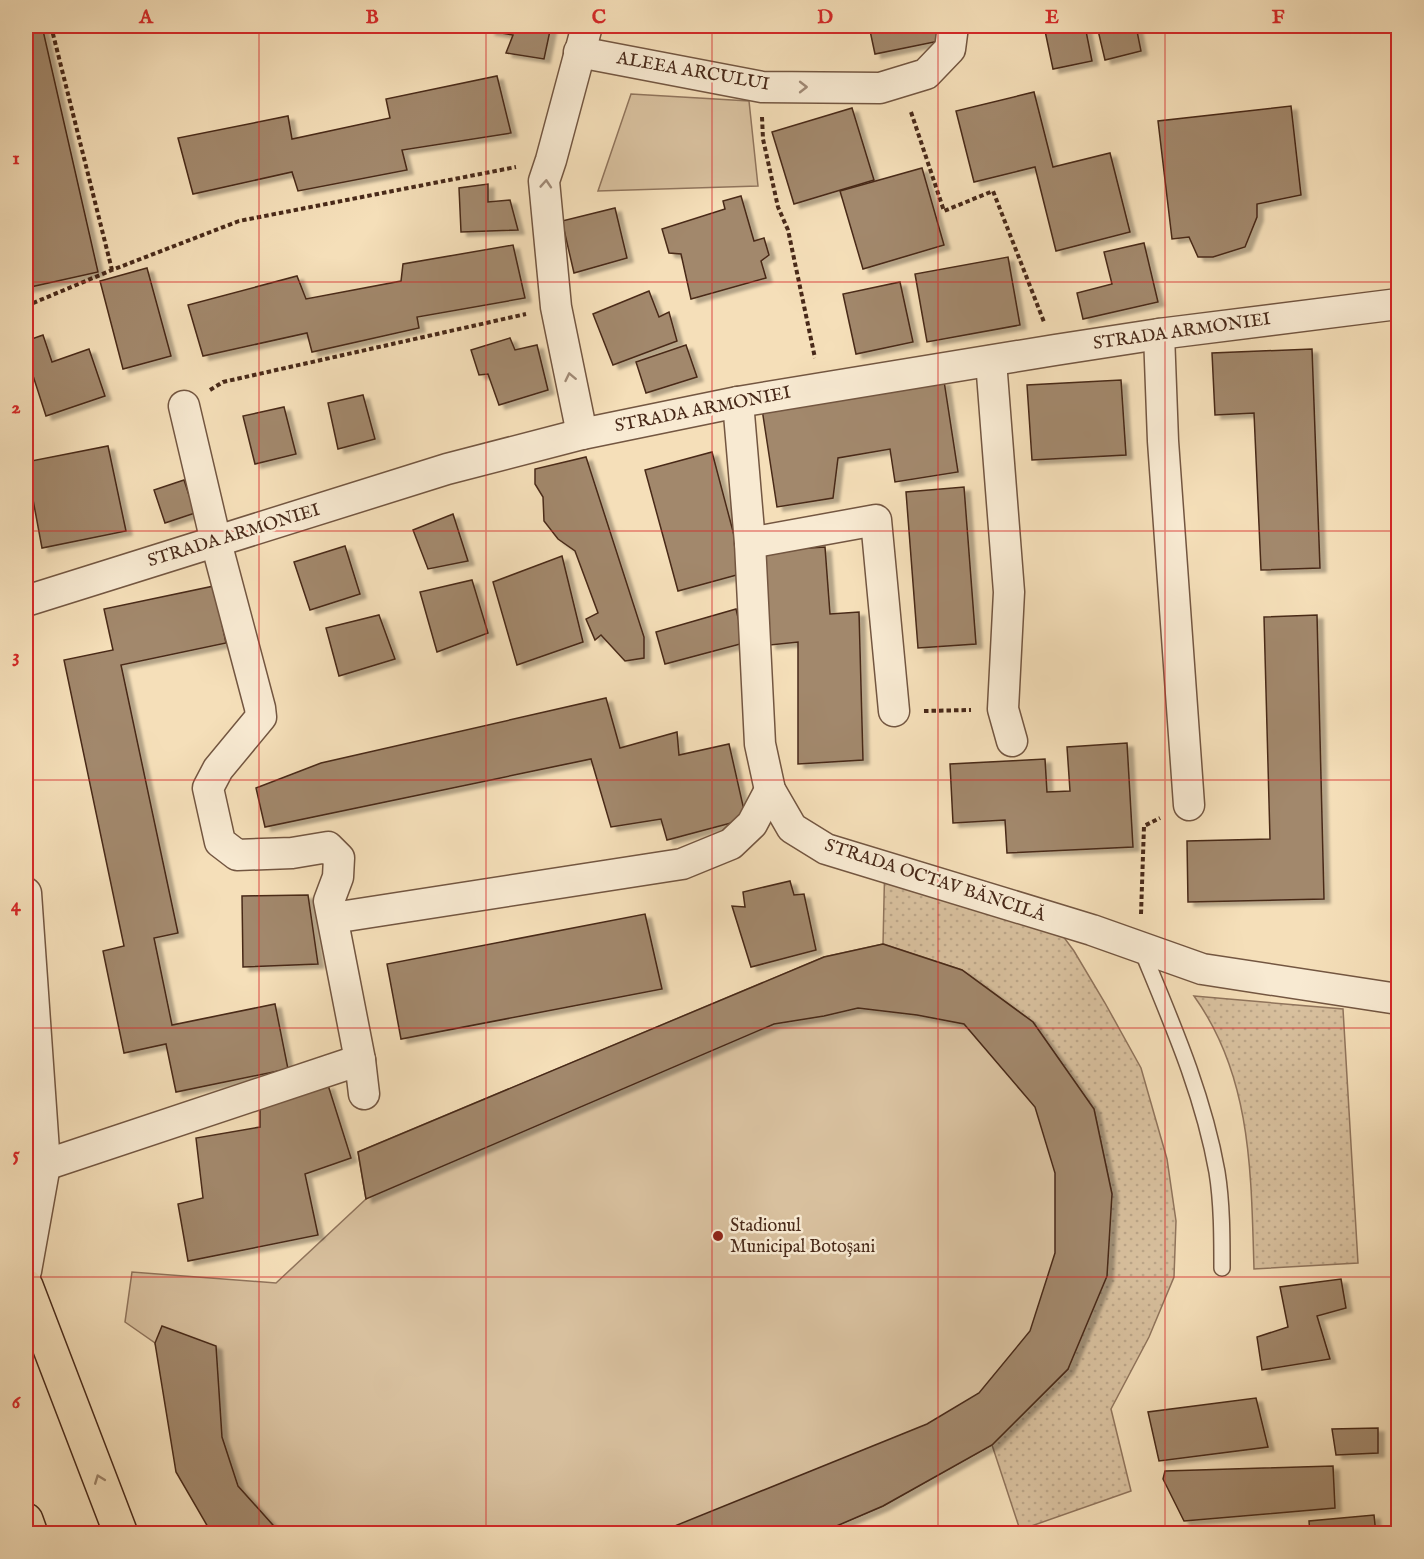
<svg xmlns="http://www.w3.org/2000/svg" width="1424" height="1559" font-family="'IM FELL English',serif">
<defs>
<pattern id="grass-dots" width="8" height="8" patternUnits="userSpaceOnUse" patternTransform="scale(1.5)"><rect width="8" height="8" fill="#d8c09e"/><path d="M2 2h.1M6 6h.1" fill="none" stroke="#bba588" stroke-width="1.8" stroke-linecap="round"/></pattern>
<filter id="shadow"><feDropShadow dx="6" dy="4" stdDeviation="1.5" flood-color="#0004"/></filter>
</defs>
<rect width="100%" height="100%" fill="#f5dfb9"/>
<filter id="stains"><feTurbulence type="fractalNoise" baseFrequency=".00333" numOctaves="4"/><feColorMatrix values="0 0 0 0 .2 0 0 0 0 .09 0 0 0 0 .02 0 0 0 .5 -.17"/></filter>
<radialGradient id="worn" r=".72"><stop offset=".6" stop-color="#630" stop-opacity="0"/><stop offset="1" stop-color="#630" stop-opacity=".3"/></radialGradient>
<g fill="url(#grass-dots)" stroke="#90745c" stroke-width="1.5">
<polygon points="885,856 1060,932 1074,951 1105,1003 1141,1068 1167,1159 1176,1221 1174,1277 1149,1337 1111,1409 1131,1491 1020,1530 992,1445 1068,1369 883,944"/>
<path d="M1194 996 1343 1009 1358 1263 1254 1269C1251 1173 1252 1077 1194 996Z"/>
</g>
<g fill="#d8c09e" stroke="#90745c" stroke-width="1.5">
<polygon points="631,94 749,101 758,186 598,191"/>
<polygon points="883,944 962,970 1033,1022 1094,1109 1112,1194 1068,1369 992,1445 883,1506 819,1533 212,1533 155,1343 125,1322 132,1272 276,1283 366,1199 358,1152 824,957"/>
</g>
<g fill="#a2886c" stroke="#482919" stroke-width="1.5" filter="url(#shadow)">
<polygon points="26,26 42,26 98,272 26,288"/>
<polygon points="492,26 551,26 544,59 506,53 513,35 489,31"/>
<polygon points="869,26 946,26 949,39 875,54"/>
<polygon points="1044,26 1085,26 1092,61 1053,69"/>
<polygon points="1097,26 1136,26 1141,51 1105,60"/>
<polygon points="497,76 511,133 402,150 407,170 298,191 292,172 193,194 178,138 288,116 292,139 390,118 386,99"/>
<polygon points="1034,92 1053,167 1110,153 1130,232 1056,251 1035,167 974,182 956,111"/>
<polygon points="1291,106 1301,195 1257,204 1257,217 1245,247 1213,257 1198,257 1189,237 1172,239 1158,121"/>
<polygon points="852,108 874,180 794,204 772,132"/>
<polygon points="922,168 944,245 863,269 840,191"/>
<polygon points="488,184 488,202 510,200 518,230 461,232 459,188"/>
<polygon points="741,196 754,241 764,238 769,255 761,261 766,278 691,299 681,254 669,253 662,229 725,209 723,201"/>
<polygon points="615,208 627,258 574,273 562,221"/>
<polygon points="1144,243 1158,302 1083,319 1077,293 1112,284 1104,252"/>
<polygon points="513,245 525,298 417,317 419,328 312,352 307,333 203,356 188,305 297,276 306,299 401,281 403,264"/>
<polygon points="1008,257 1020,325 927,342 915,274"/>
<polygon points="147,268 171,356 123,369 100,281"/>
<polygon points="900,282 913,342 856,354 843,294"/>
<polygon points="649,291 659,317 669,312 677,341 613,365 593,314"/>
<polygon points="43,335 52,362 89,349 105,396 46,416 26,354 26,341"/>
<polygon points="510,338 515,350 537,345 548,390 499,405 488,374 479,375 471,350"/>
<polygon points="686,345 697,377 646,393 636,362"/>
<polygon points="1312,349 1320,568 1261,570 1254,413 1215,415 1212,353"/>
<polygon points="1121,380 1126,455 1032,460 1027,385"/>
<polygon points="944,381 958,472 895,482 890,449 838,458 833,498 777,507 762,409"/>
<polygon points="363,395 375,439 338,449 328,403"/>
<polygon points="284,407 296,454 255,464 243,416"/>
<polygon points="108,446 126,531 42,548 26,462"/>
<polygon points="712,452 744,573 678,591 645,470"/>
<polygon points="586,457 644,637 644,658 625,661 601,635 595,640 586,619 598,613 575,551 558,539 544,521 543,497 535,484 535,469"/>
<polygon points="184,480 195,513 165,523 154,490"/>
<polygon points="964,487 976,644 918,648 906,492"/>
<polygon points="453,514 468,561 428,569 413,530"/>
<polygon points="345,546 360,594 310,610 294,562"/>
<polygon points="825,547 830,614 859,612 863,760 798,764 798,642 770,645 762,551"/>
<polygon points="562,556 583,642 517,665 493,582"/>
<polygon points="472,580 488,633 437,652 420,592"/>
<polygon points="214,586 226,643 121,665 178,933 154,938 172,1025 275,1004 288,1069 176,1092 166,1044 124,1053 103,951 124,946 64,660 113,650 104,609"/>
<polygon points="736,609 744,643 665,664 656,632"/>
<polygon points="379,615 395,659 339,676 326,628"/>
<polygon points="1317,615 1324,899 1188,902 1187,841 1270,839 1264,617"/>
<polygon points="606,698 620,748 677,732 679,755 729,744 746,819 667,840 661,819 611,827 591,759 265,827 256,788 321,763"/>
<polygon points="1127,743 1133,847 1007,853 1005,820 953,823 950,764 1045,759 1047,792 1070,791 1067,747"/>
<polygon points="790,881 794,895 804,894 816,950 751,967 732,906 745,907 743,892"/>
<polygon points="308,895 318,964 243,967 242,896"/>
<polygon points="645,914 662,989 401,1039 387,964"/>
<polygon points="883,944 962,970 1033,1022 1094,1109 1112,1194 1107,1276 1068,1369 992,1445 883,1506 832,1528 834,1534 655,1534 927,1424 979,1393 1030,1331 1055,1253 1055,1173 1035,1107 964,1024 917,1015 858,1008 824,1016 774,1024 366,1199 358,1152 824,957"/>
<polygon points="328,1085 351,1158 305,1174 318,1235 188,1261 178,1204 203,1198 196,1138 260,1127 260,1109"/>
<polygon points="1341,1279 1346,1308 1317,1316 1330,1359 1262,1370 1257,1337 1288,1327 1280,1287"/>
<polygon points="162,1326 216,1346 222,1437 238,1486 281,1534 212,1534 176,1472 155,1343"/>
<polygon points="1256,1398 1268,1447 1159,1461 1148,1412"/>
<polygon points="1378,1428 1378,1453 1336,1455 1332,1429"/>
<polygon points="1333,1466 1335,1508 1184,1521 1163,1479 1165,1471"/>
<polygon points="1374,1515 1376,1534 1310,1534 1309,1521"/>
<polygon points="1220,1528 1221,1534 1202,1534"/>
</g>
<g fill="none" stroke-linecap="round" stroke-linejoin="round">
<defs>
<path id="lane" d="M1141 948C1171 1021 1203 1093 1217 1172 1222 1203 1222 1237 1222 1268"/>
<g id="street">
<polyline points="579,52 762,87 880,88 926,74 950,49 953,26"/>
<polyline points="1159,334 1163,441 1189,805"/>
<polyline points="991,361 1009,592 1003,709 1012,741"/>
<polyline points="738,402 750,543 760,744 770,790 792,828 826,849 1092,930 1202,969 1398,999"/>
<polyline points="184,406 216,542 260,708 261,717 218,769 208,788 220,842 237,855 292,853 328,847 339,858 338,877 329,901 360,1060"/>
<polyline points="582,434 556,307 544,181 551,160 587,26"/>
<polyline points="750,543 876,520 894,711"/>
<polyline points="26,601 447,469 582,434 738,402 1055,350 1159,334 1398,304"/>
<polyline points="26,893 45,1165 26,1271"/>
<polyline points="333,918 682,864 731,844 752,824 770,790"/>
<polyline points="45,1165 360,1060 364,1094"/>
</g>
<g id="primary">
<polyline points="26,1286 121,1534"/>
<polyline points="26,1520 31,1534"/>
</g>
</defs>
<use href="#lane" stroke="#735641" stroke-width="18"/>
<use href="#street" stroke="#735641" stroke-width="33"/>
<use href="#primary" stroke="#482919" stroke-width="36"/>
<g stroke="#482919" stroke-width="4" stroke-dasharray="4.5 3" stroke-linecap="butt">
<polyline points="51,26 112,270"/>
<polyline points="911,112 944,211 993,191 1044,322"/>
<polyline points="762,117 763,139 778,207 788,230 815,358"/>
<polyline points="26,306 112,270 239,221 516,167"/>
<polyline points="210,390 223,382 526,314"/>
<polyline points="924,711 971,710"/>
<polyline points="1141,914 1144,826 1160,818"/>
</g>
<use href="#lane" stroke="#f8ead2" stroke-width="15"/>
<use href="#street" stroke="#f8ead2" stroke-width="30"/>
<use href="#primary" stroke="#f5dfb9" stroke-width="33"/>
</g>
<defs><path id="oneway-chevron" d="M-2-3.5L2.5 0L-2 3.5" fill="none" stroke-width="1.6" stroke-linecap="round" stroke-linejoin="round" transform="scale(1.5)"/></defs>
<g stroke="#a08a76">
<use href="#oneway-chevron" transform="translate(803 87)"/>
<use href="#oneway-chevron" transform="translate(546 184) rotate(-86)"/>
<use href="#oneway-chevron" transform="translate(570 377) rotate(-102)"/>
</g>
<use stroke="#9e8469" href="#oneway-chevron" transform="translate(99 1479) rotate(-111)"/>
<path fill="none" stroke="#d62828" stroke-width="1.5" stroke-opacity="0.55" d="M259 26V1534M486 26V1534M712 26V1534M938 26V1534M1165 26V1534M26 282H1398M26 531H1398M26 780H1398M26 1028H1398M26 1277H1398"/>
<circle fill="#8f2418" stroke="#f8ead2" stroke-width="2" cx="718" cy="1236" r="6"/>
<g text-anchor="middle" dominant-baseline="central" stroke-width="5" stroke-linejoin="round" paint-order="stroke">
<g font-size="18" fill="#482919" stroke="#f8ead2">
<text transform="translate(693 72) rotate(10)">ALEEA ARCULUI</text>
<text transform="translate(1182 332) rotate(-8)">STRADA ARMONIEI</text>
<text transform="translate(703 410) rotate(-11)">STRADA ARMONIEI</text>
<text transform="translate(234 536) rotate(-17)">STRADA ARMONIEI</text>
<text transform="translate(935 881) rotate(18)">STRADA OCTAV BĂNCILĂ</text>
</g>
<g font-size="18" fill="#482919" stroke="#f8ead2" text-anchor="start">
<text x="730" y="1226">Stadionul<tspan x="730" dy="21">Municipal Botoșani</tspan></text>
</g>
</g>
<rect width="1424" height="1559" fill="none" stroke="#f5dfb9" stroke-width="66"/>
<rect x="33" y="33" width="1358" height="1493" fill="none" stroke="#d62828" stroke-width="2"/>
<g font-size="20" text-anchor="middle" font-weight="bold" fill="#d62828">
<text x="146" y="23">A</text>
<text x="372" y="23">B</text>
<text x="599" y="23">C</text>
<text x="825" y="23">D</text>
<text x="1052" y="23">E</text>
<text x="1278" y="23">F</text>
<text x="16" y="164">1</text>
<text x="16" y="413">2</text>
<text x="16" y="662">3</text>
<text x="16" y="911">4</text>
<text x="16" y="1160">5</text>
<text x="16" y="1408">6</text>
</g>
<rect width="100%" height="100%" filter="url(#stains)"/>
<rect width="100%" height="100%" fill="url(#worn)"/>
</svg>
